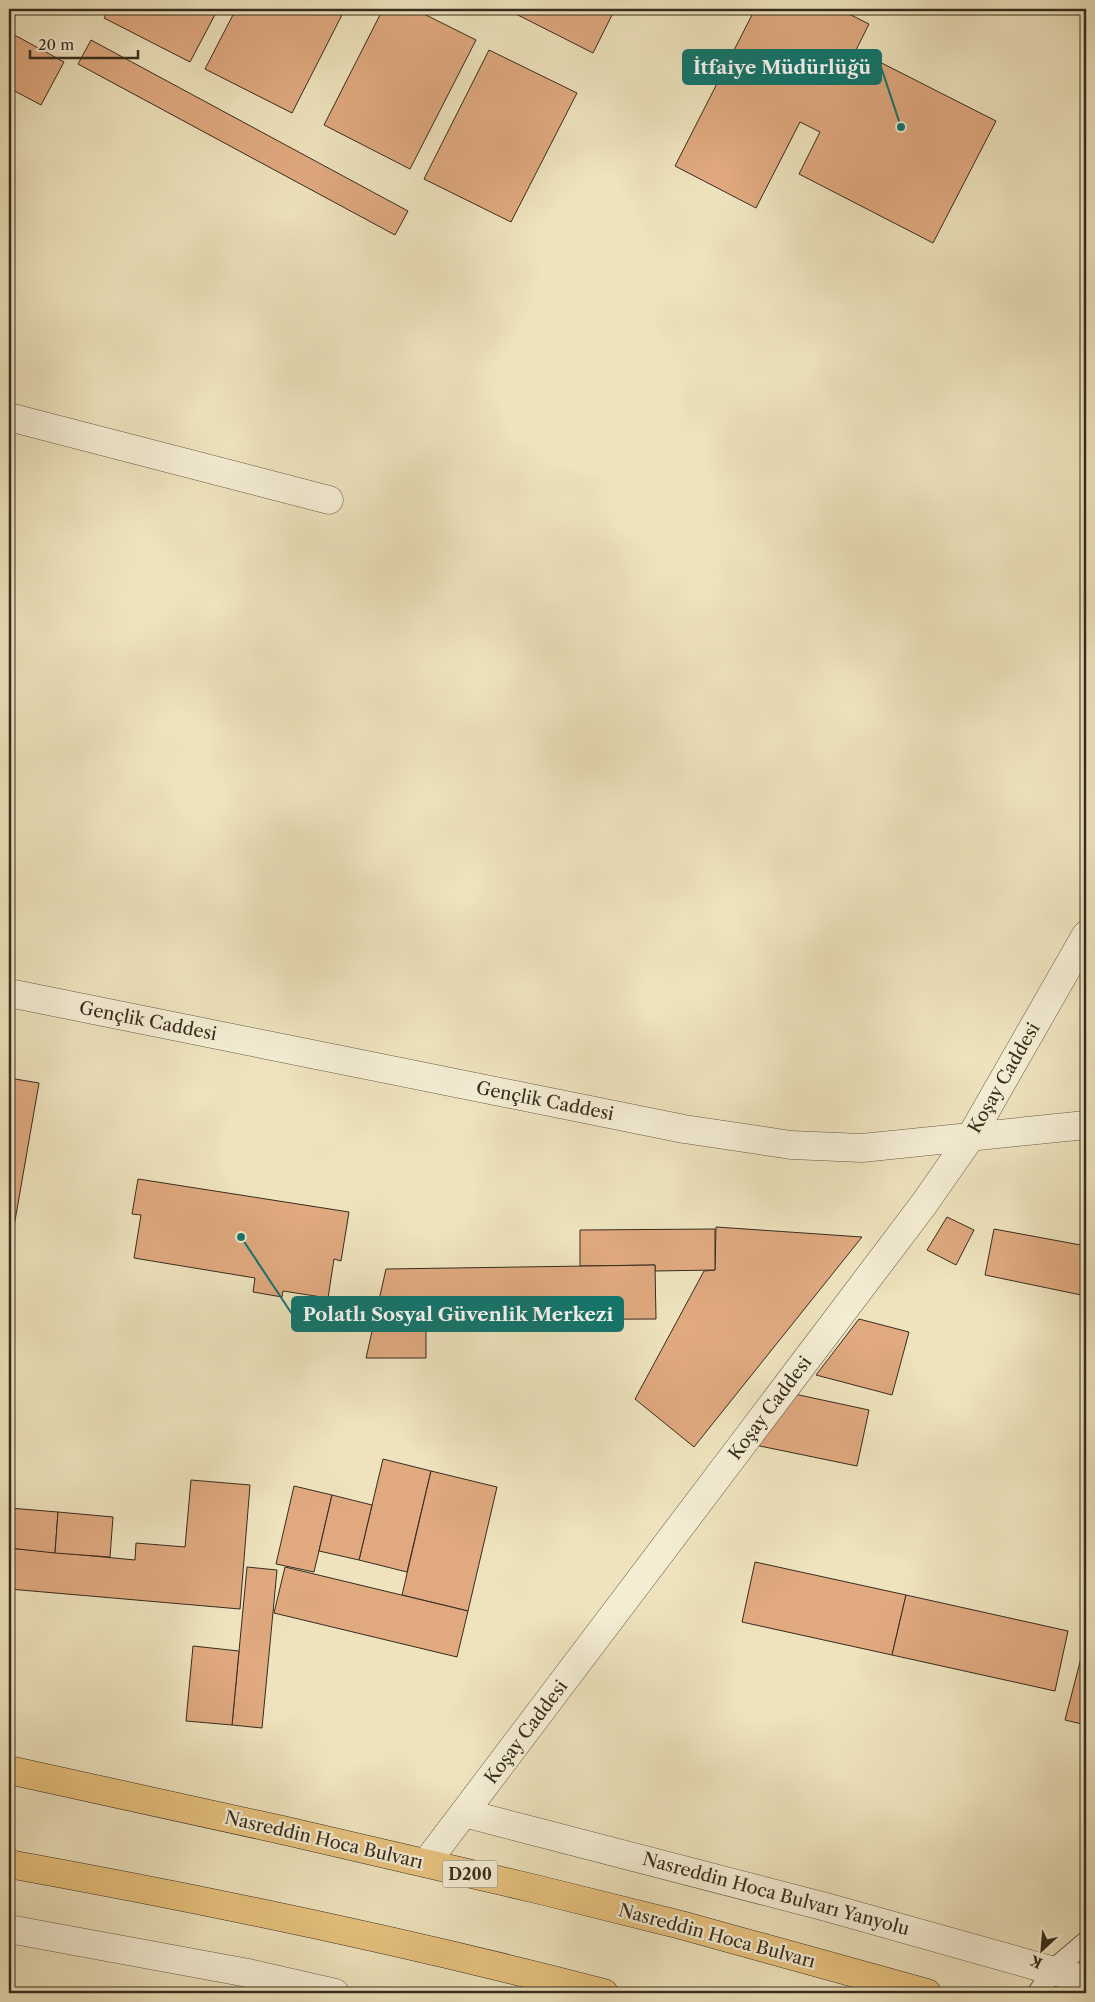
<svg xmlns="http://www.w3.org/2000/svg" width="1095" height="2002" font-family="'Libre Caslon Text',serif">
<rect width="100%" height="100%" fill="#eee3bd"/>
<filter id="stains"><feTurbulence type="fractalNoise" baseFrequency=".004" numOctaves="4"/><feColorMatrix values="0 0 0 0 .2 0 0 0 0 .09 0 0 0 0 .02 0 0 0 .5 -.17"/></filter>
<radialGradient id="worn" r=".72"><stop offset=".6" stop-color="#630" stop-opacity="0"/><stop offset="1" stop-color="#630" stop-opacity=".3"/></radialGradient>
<g fill="#e0a980" stroke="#362c1e">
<polygon points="109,9 218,9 190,62 104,18"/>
<polygon points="236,9 345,9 292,113 205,69"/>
<polygon points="383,9 414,9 476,40 410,169 324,125"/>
<polygon points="506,9 615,9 593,53"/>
<polygon points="755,9 839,9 869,24 856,50 996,121 933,243 799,174 820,132 800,122 756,208 675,166"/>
<polygon points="9,32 64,62 41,105 9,88"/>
<polygon points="91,40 408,211 395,235 78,64"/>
<polygon points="489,50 577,93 511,222 424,179"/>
<polygon points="9,1078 39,1083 9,1255"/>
<polygon points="138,1179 349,1212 341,1261 334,1259 328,1298 283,1291 282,1297 253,1292 255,1278 134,1258 141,1215 132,1214"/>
<polygon points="947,1217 974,1230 956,1265 927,1250"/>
<polygon points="716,1227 862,1237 694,1447 635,1399 704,1271 715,1270"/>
<polygon points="715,1229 715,1270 655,1271 655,1265 580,1266 580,1230"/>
<polygon points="994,1229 1086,1246 1086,1296 985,1275"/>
<polygon points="655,1265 656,1319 426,1320 426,1358 366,1358 386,1269"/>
<polygon points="859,1319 909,1332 892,1395 816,1375"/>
<polygon points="785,1392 869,1410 857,1466 750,1444"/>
<polygon points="383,1459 431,1471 407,1572 359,1560"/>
<polygon points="431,1471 497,1487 468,1611 402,1595"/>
<polygon points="191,1480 250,1485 240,1609 9,1589 9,1548 135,1560 136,1543 185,1547"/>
<polygon points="294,1486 332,1495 314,1572 276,1564"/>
<polygon points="332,1495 372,1505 359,1560 319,1551"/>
<polygon points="9,1508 58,1512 55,1553 9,1548"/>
<polygon points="58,1512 113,1517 110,1557 55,1553"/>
<polygon points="755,1562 906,1595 892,1655 742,1622"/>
<polygon points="247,1567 277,1570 262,1728 232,1725"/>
<polygon points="285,1567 468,1611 457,1657 274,1613"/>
<polygon points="906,1595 1068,1631 1055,1691 892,1655"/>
<polygon points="1086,1639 1086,1725 1065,1720"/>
<polygon points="193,1646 239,1651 232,1725 186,1721"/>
</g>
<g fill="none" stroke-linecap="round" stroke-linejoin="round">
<defs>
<polyline id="service" points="1038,1993 1053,1970 1086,1942"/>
<g id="minor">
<polyline points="9,417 329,500"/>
<polyline points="9,1929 248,1973 335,1993"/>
</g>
<g id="tertiary">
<polyline points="9,993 684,1129 791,1145 862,1148 1086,1125"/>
<polyline points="464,1813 826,1907 1086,1980"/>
<polyline points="426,1863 924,1204 970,1138 1086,935"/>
</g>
<g id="trunk">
<polyline points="9,1770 282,1830 536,1889 681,1925 927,1993"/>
<path d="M9 1864C208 1900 408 1942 604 1993"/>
</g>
</defs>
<use href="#service" stroke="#645a46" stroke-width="22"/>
<use href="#minor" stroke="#645a46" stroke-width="29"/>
<use href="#tertiary" stroke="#645a46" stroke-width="29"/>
<use href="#trunk" stroke="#362c1e" stroke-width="29"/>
<use href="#service" stroke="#f4edd4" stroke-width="20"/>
<use href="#minor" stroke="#f4edd4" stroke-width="28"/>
<use href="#tertiary" stroke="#f4edd4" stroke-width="28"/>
<use href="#trunk" stroke="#e7c27e" stroke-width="28"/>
</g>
<g text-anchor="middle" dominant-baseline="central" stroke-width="4.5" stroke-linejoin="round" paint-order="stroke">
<rect fill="#f4edd4" stroke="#6f6655" stroke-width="1" x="442.5" y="1860.5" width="55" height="27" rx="4"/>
<g font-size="16" font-weight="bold" fill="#362c1e">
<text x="470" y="1874">D200</text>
</g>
<g font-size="18" fill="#362c1e" stroke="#f4edd4">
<text transform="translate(148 1021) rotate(11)">Gençlik Caddesi</text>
<text transform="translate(1004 1078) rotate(-60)">Koşay Caddesi</text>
<text transform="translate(545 1101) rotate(11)">Gençlik Caddesi</text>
<text transform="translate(770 1408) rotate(-53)">Koşay Caddesi</text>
<text transform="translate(526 1732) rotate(-53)">Koşay Caddesi</text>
<text transform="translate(324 1840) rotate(13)">Nasreddin Hoca Bulvarı</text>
<text transform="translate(776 1894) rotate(15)">Nasreddin Hoca Bulvarı Yanyolu</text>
<text transform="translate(717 1936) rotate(15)">Nasreddin Hoca Bulvarı</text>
</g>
</g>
<path fill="none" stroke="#0f766e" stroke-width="2" d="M901 127L881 67M241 1237L292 1314"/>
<g fill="#0f766e" stroke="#f4edd4" stroke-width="2">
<circle cx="901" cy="127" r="5"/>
<circle cx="241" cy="1237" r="5"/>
</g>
<g fill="#0f766e" stroke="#0f766e" stroke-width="2">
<rect x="683" y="50" width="198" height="34" rx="5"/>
<rect x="292" y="1297" width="331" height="34" rx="5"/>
</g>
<g font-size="19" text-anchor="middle" font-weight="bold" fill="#fff">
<text x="782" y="74">İtfaiye Müdürlüğü</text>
<text x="458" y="1321">Polatlı Sosyal Güvenlik Merkezi</text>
</g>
<rect width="1095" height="2002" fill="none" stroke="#eee3bd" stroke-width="30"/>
<rect x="10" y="10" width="1075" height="1982" fill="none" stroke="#362c1e" stroke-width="2.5"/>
<rect x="15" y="15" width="1065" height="1972" fill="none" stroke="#362c1e"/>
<g transform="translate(1042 1950) rotate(206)" stroke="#f4edd4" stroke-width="4" paint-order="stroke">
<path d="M0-4L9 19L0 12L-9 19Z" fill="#362c1e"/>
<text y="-8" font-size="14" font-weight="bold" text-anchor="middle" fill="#362c1e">K</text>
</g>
<path d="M30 50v8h108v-8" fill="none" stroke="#362c1e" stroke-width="2.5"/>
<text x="38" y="50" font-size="15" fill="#362c1e" stroke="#f4edd4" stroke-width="4" paint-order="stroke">20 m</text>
<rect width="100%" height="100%" filter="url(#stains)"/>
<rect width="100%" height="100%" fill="url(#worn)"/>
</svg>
